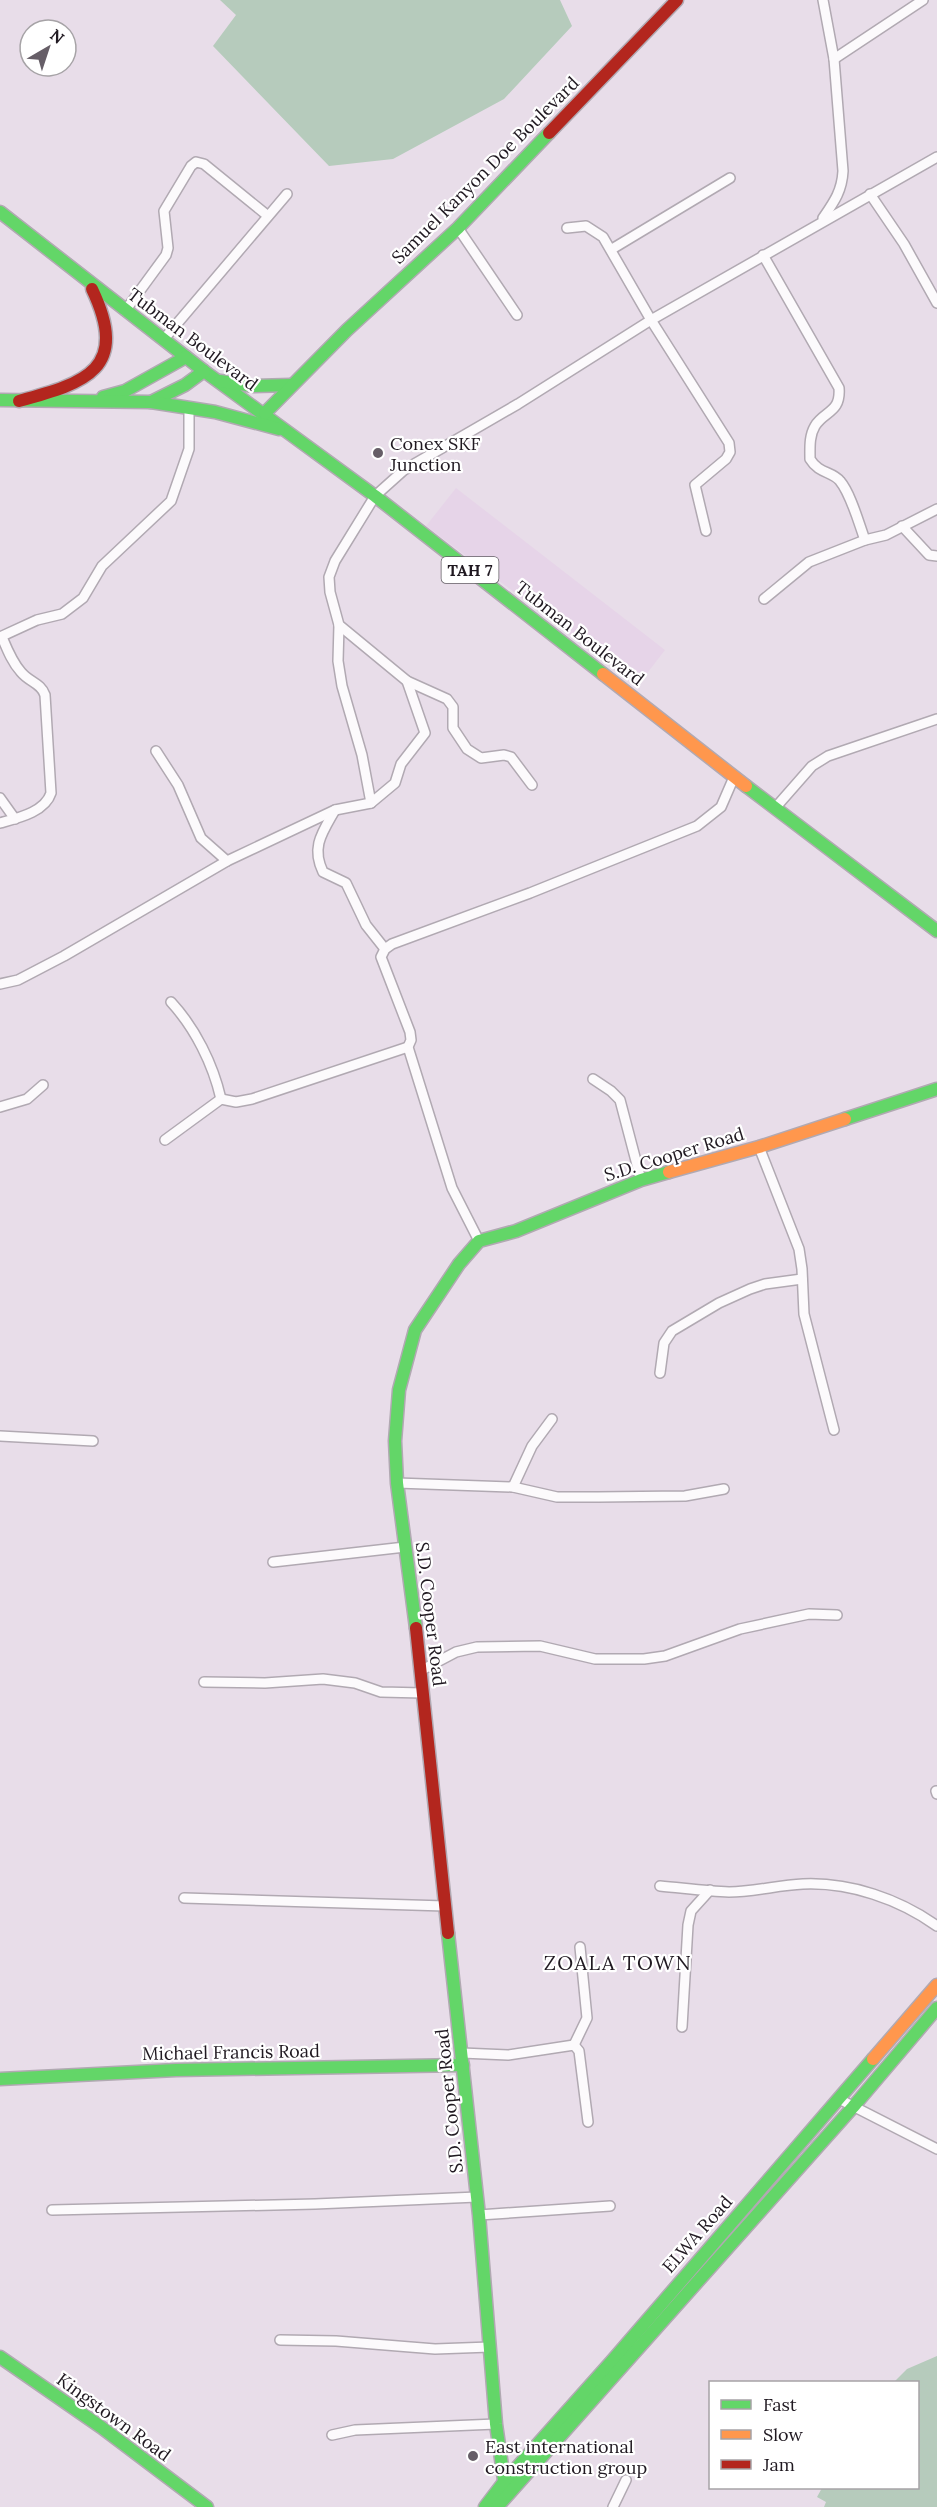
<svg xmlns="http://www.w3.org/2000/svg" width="937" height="2507" font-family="Lora,serif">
<rect width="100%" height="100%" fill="#e8dde9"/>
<polygon fill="#e6d4e8" points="456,488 665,650 638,685 426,526"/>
<g fill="#b6cbbc">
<polygon points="220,0 560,0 572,26 504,99 393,159 329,166 213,46 236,15"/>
<polygon points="937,2356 937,2507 824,2507 826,2502 817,2497 822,2488 918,2488 918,2382 894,2382 907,2369"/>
</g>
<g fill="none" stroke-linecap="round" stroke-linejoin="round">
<defs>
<g id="street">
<polyline points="834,59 923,0"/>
<polyline points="870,194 904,244 937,303"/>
<path d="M823 218C834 202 842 191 843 171L834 59 823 0"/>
<polyline points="458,228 517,315"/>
<polyline points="567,228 586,226 603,237 651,320 729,443 730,452 726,459 695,485 706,531"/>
<polyline points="612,249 730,178"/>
<path d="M763 255 839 388C841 413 824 411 815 426 809 436 810 448 810 459 819 474 832 471 840 481 851 494 859 524 865 540"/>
<polyline points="125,311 166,255 168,248 164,211 191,166 196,162 204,164 268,216"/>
<polyline points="164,339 287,194"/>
<polyline points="902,526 929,555 937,556"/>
<polyline points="764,599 809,562 865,540 886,535 937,509"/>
<polyline points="339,625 338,661 342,686 362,755 371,803"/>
<polyline points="0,637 37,620 62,614 83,598 102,566 171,501 189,449 189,407"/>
<polyline points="156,751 178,785 201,838 227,861"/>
<polyline points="532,785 511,757 504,755 481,758 467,749 453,728 453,707 447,699 407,681 339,625 330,592 329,577 335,561 375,496 404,470 518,404 651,320 937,157"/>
<polyline points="0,798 15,819"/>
<polyline points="776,807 812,766 828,756 937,719"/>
<path d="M335 810C322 833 311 847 323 872L346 883 366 925 385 949"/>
<path d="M0 823C18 818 45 812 51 793L45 695C41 683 29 682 21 672 12 662 7 649 2 637"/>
<polyline points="0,984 18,980 64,956 227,861 335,810 371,803 395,783 401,764 425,733 407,681"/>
<path d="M171 1002C195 1028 213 1064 221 1099"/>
<polyline points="593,1079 611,1091 620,1100 641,1180"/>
<polyline points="0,1107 27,1099 43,1085"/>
<polyline points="165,1140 221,1099 236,1102 252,1099 408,1047"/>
<polyline points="759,1147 799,1249 802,1269 804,1314 834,1430"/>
<polyline points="479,1241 452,1188 408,1047 411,1040 410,1032 381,957 385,949 392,944 530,893 697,826 721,807 734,777"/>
<polyline points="660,1373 664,1343 672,1331 719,1303 750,1289 765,1284 802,1279"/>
<polyline points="0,1436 93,1441"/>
<polyline points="397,1483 513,1487 557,1497 598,1497 685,1496 724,1489"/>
<polyline points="513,1487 532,1446 552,1419"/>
<polyline points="273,1562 405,1547"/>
<polyline points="422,1670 456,1652 477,1647 540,1646 595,1659 644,1659 665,1656 740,1629 809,1614 837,1615"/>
<polyline points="204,1682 265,1683 323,1679 355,1683 381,1692 423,1693"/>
<polyline points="936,1791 937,1794"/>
<path d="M660 1886C683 1888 707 1891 729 1892 754 1892 778 1885 803 1884 850 1882 899 1899 937 1926"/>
<polyline points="184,1898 445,1906"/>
<polyline points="682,2027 688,1925 691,1911 710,1890"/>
<polyline points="574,2045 587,2018 580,1947"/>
<polyline points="462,2053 508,2055 574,2045 579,2051 588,2122"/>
<polyline points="839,2099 937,2149"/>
<polyline points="52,2210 315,2204 477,2197"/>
<polyline points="479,2215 610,2206"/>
<polyline points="280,2340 336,2341 435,2349 490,2347"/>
<polyline points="332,2435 355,2430 496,2424"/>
<polyline points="613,2507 626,2480"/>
</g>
<g id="fast">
<polyline points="0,212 204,371 375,496 603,674"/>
<polyline points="220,381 254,386 291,385"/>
<polyline points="103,397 125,391 186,357"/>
<polyline points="0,400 151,402 185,385 204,371"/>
<polyline points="151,402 215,412 279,429"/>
<polyline points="265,413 347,330 458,228 549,133"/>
<polyline points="746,786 937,931"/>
<polyline points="845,1119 937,1089"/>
<polyline points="416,1628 397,1483 395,1441 399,1390 415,1330 459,1264 479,1241 516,1231 641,1180 669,1172"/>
<polyline points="448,1933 479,2215 496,2424 505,2487"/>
<polyline points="0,2079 176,2070 463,2065"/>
<polyline points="0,2357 101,2427 207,2507"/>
<polyline points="485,2507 504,2482 612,2361 873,2059"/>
<polyline points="497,2507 853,2107 937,2008"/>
</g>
<g id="slow">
<polyline points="603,674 746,786"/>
<polyline points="669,1172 759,1147 845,1119"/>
<polyline points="873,2059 937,1985"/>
</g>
<g id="jam">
<polyline points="549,133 677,0"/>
<path d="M19 401C86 383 130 369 92 289"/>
<polyline points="416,1628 448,1933"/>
</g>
</defs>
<use href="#street" stroke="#b1a9b2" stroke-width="12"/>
<use href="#fast" stroke="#b1a9b2" stroke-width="15"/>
<use href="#slow" stroke="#b1a9b2" stroke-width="15"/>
<use href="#jam" stroke="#b1a9b2" stroke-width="15"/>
<use href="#street" stroke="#fcfafc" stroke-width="9"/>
<use href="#fast" stroke="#63d668" stroke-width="12"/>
<use href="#slow" stroke="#ff974d" stroke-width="12"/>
<use href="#jam" stroke="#b3261e" stroke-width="12"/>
</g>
<g fill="#665e67" stroke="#fff" stroke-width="2">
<circle cx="378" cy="453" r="6"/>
<circle cx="473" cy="2456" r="6"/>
</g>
<g text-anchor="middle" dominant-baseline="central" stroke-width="4.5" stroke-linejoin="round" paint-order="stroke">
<rect fill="#fff" stroke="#635e64" stroke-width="1.5" x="441.5" y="557" width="57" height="26" rx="4.5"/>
<g font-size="16" font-weight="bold" fill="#201921">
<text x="470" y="570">TAH 7</text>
</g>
<g font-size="18" fill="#201921" stroke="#fff">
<text transform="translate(485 170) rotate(-45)">Samuel Kanyon Doe Boulevard</text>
<text transform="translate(193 339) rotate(37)">Tubman Boulevard</text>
<text transform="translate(580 633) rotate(38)">Tubman Boulevard</text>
<text transform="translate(674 1154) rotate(-17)">S.D. Cooper Road</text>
<text transform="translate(431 1614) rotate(83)">S.D. Cooper Road</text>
<text transform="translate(231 2052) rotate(-1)">Michael Francis Road</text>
<text transform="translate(449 2101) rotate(-96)">S.D. Cooper Road</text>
<text transform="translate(697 2234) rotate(-49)">ELWA Road</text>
<text transform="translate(114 2417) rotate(36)">Kingstown Road</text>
</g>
<g font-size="18" fill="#201921" stroke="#fff" text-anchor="start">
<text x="390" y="443">Conex SKF<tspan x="390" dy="21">Junction</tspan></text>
<text x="485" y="2446">East international<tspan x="485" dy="21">construction group</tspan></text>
</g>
<g font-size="20" letter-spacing="1.5" fill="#201921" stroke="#fff">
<text x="618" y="1962">ZOALA TOWN</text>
</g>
</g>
<rect x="709" y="2381" width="210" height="108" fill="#ffffff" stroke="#a6a3a6" stroke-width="1.5"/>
<rect x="721" y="2400" width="30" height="9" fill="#63d668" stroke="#a6a3a6" stroke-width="1.5"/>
<text x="763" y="2411" font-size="18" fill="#201921">Fast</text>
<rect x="721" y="2430" width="30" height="9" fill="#ff974d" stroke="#a6a3a6" stroke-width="1.5"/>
<text x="763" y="2441" font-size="18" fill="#201921">Slow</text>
<rect x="721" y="2460" width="30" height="9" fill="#b3261e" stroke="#a6a3a6" stroke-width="1.5"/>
<text x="763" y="2471" font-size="18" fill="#201921">Jam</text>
<g transform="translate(48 48) rotate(39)"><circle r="28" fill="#ffffff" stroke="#a6a3a6" stroke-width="1.5"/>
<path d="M0-4.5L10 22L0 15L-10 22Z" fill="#665e67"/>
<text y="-9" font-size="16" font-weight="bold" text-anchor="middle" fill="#201921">N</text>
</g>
</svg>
